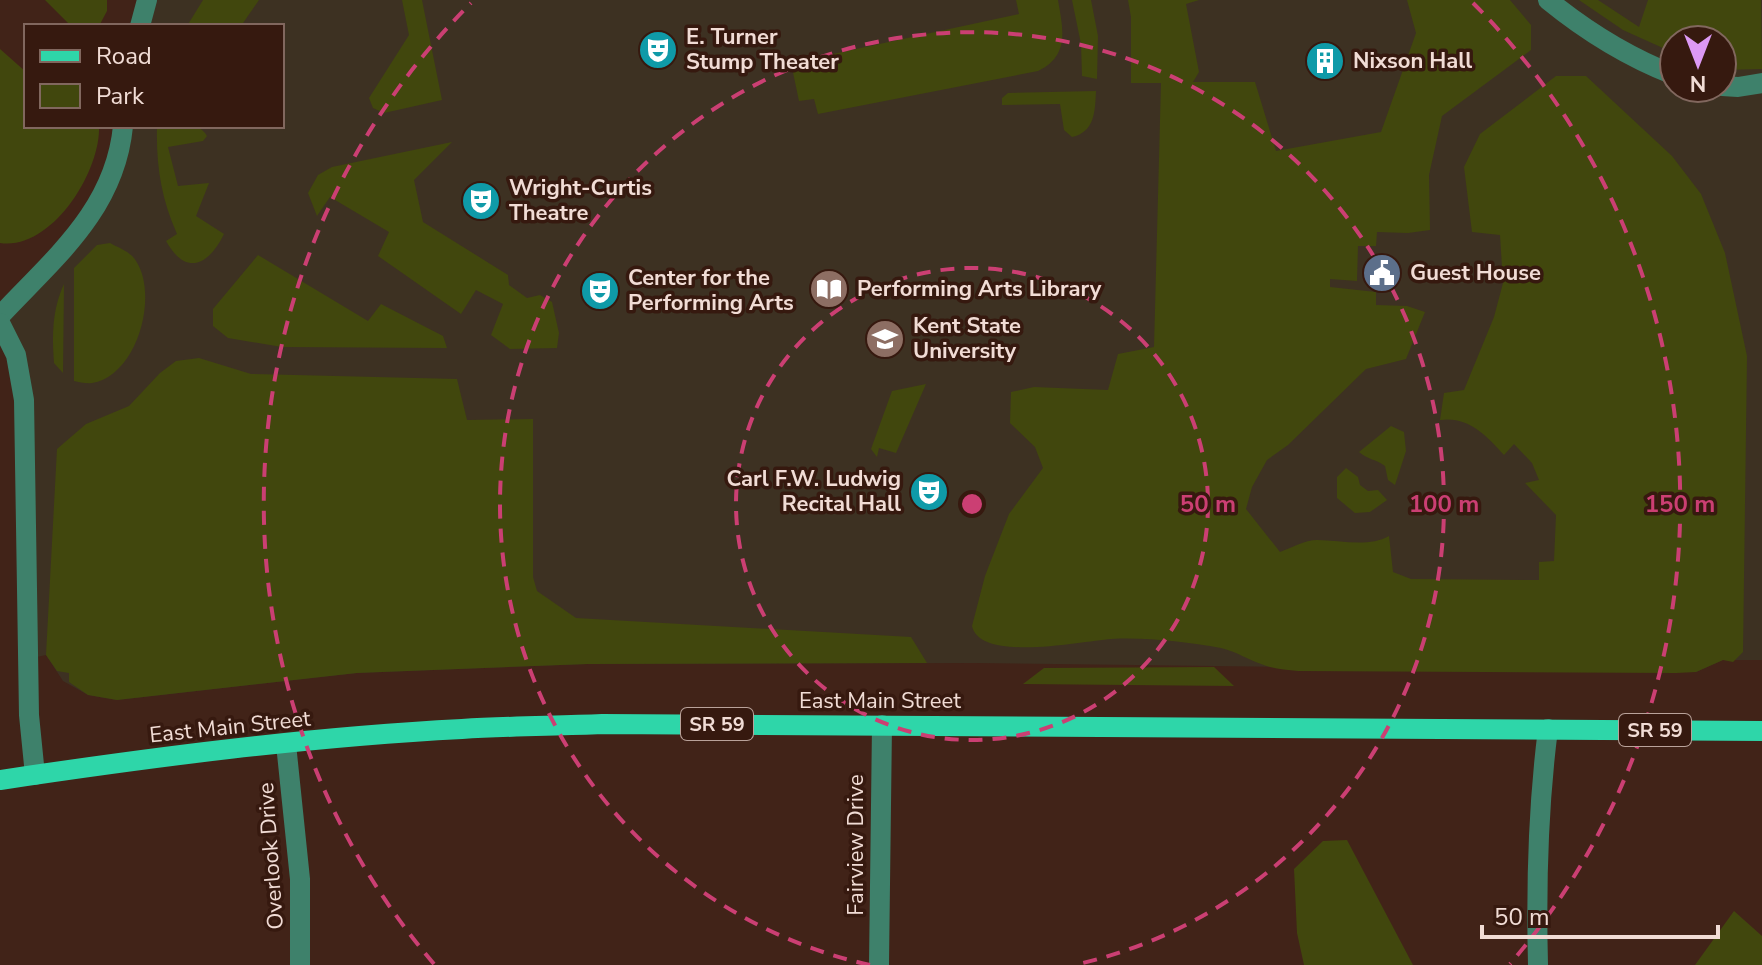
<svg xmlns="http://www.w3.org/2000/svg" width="1762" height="965" font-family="'Nunito Sans',sans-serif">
<rect width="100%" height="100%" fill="#412318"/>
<path fill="#3d3122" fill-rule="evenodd" d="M147 0H1762V660H1723L1696 672 975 663 588 664 357 673 117 700 88 695 63 681 46 655 28 659 24 414 0 316 97 207 123 126H282V26H140ZM1674 40H1722V88H1674Z"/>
<g fill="#41470d">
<polygon points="45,0 107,0 107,11 99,26 71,26"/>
<polygon points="203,0 259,0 241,26 187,26"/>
<polygon points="402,0 422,0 442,100 384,113 373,108 369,98 409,35"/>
<path d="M1016 0H1058C1063 29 1070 56 1038 71L818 114 814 99 799 101 791 63 1019 14Z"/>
<polygon points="1072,0 1091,0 1098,36 1097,79 1082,76 1081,44"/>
<path d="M1128 0H1199L1186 4 1199 72 1193 82H1255L1276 151 1381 132 1416 33 1407 0H1510L1531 25V50L1442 116 1429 175 1430 230 1408 233 1377 232 1376 246H1358L1357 281 1330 279V287L1376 292V305L1407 306 1425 312 1406 359 1366 369 1288 445 1267 460 1252 487 1246 509 1280 552C1291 548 1305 540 1317 540 1340 540 1368 548 1389 536L1393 572 1411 579 1539 580V562L1554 561 1556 515 1525 483 1539 480 1532 463 1514 444 1504 455C1486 435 1468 416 1440 420L1444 393 1464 390 1494 317 1503 283 1500 235 1472 232 1464 167 1480 134 1556 76H1586L1672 156 1701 194 1725 253 1747 356 1743 652 1733 662 1723 660 1696 672 1676 673 1298 671C1285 670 1273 669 1261 664 1249 660 1235 651 1221 648 1186 642 1147 637 1111 639 1083 641 980 663 972 626L985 576 1009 514 1043 468 1035 447 1010 423 1011 392 1034 387 1108 390 1118 354 1154 347 1161 83H1131V17Z"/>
<polygon points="1579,0 1598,0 1639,27 1648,0 1761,0 1762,69 1722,70 1722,40 1674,40 1674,53 1623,30"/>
<path d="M0 49 26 72V126H99C101 172 51 251 0 243Z"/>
<path d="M1096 91C1095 111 1095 132 1072 137L1064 130 1060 104 1002 105V98L1008 93Z"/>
<path d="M157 126C173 126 199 120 207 136L203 141 168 147 178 186 209 183 196 216 224 234C209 265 186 277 166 241L177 234C161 198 156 165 157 126Z"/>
<polygon points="452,142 414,180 423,222 508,275 509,285 527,298 540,295 552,302 559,333 557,348 510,349 491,335 503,304 476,290 461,314 378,256 389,232 330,197 317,216 308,193 318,175 332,167"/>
<path d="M110 243C119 248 131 252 136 261 159 296 137 376 92 383 87 384 79 382 74 381V268L97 245Z"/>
<polygon points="258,255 368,321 381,304 443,336 447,348 282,347 228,338 213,326 213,309"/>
<path d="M64 284 63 373 54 363C52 335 52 310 64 284Z"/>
<polygon points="199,358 251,374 457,379 467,420 533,419 533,577 537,591 576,618 911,637 927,663 588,664 357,673 117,700 88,695 69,682 69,673 57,671 46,655 57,449 86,424 129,406 160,373 176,361"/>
<polygon points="926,384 896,453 879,448 877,457 871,449 892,391"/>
<path d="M1391 426 1404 432 1406 451 1395 485 1388 480 1385 466C1376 459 1368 460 1359 452Z"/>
<polygon points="1346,468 1358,477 1360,485 1368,491 1378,490 1387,500 1370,512 1355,513 1337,498 1337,477"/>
<polygon points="1214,667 1234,686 1023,684 1044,668"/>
<polygon points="1347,840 1413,965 1304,965 1297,933 1294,869 1323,841"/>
<polygon points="1734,911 1762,936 1762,965 1695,965"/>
</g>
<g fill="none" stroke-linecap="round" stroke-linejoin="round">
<g stroke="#3e816b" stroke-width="20">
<path d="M1548 0C1586 31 1628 57 1674 75"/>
<polyline points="140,26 147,0"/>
<polyline points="1722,86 1738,87 1762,83"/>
<path d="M0 316C54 258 115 210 123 126"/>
<polyline points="0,323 16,355 24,400 29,715 35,775"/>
<polyline points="286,744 300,879 300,965"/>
<polyline points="879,965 882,725"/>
<path d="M1538 965C1536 886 1538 807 1548 729"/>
</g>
<path stroke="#2ed6a9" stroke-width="20" d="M0 780C153 757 308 737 462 729 509 726 556 726 602 724L1762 731"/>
</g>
<g fill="none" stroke="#cb3f73" stroke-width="4" stroke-dasharray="14 10">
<circle cx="972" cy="504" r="236"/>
<path d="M870 965A472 472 0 1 1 1074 965"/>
<path d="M434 964A708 708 0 0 1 471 3M1473 3A708 708 0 0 1 1510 964"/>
</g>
<defs>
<symbol id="theatre-disc" viewBox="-11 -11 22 22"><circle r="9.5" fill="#0f9aa8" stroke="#36190f"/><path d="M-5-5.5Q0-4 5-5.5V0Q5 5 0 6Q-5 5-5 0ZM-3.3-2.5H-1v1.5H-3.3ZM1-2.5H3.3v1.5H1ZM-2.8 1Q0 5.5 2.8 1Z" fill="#fff"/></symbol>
<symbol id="building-disc" viewBox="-11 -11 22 22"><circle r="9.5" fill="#0f9aa8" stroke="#36190f"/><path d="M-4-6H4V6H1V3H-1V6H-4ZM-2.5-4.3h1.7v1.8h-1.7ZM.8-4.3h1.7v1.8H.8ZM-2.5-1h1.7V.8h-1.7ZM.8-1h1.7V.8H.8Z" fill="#fff"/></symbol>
<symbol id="civic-disc" viewBox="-11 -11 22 22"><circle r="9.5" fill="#5c6f8a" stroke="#36190f"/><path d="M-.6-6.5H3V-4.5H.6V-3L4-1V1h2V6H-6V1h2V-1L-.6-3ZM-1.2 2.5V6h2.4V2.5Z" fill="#fff"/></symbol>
<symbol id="library-disc" viewBox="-11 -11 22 22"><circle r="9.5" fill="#8d6e63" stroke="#36190f"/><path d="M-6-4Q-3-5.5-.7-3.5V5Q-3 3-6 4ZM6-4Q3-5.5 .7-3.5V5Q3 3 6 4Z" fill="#fff"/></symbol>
<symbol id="university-disc" viewBox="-11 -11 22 22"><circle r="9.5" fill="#8d6e63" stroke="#36190f"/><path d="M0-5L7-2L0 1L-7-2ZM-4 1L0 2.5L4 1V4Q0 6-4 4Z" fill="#fff"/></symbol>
</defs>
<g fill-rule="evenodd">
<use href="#theatre-disc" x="636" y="28" width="44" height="44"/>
<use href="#building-disc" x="1303" y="39" width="44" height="44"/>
<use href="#theatre-disc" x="459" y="179" width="44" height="44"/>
<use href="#civic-disc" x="1360" y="251" width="44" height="44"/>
<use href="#library-disc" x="807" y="267" width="44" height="44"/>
<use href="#theatre-disc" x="578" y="269" width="44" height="44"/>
<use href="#university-disc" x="863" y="317" width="44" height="44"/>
<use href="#theatre-disc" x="907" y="470" width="44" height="44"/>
</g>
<g text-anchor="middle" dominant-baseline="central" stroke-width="7" stroke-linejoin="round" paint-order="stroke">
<g fill="#36190f" stroke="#b9a29a" stroke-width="2">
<rect x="681" y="708" width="72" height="32" rx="6"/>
<rect x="1619" y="714" width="72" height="32" rx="6"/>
</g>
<g font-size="20" font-weight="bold" fill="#f1dcd5">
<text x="717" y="724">SR 59</text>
<text x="1655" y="730">SR 59</text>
</g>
<g font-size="22" font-weight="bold" fill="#f1dcd5" stroke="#36190f" text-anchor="start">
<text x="686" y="37">E. Turner<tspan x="686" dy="25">Stump Theater</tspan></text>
<text x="1353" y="61">Nixson Hall</text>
<text x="509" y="188">Wright-Curtis<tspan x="509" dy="25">Theatre</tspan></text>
<text x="1410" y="273">Guest House</text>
<text x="628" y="278">Center for the<tspan x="628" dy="25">Performing Arts</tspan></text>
<text x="857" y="289">Performing Arts Library</text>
<text x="913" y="326">Kent State<tspan x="913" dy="25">University</tspan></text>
<text x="901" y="479" text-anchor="end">Carl F.W. Ludwig<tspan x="901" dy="25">Recital Hall</tspan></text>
</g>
<g font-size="22" fill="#f1dcd5" stroke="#36190f">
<text x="880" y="701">East Main Street</text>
<text transform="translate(230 727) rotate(-6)">East Main Street</text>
<text transform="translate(856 845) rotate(-90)">Fairview Drive</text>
<text transform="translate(271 856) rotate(-94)">Overlook Drive</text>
</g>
</g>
<circle cx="972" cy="504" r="12" fill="#cb3f73" stroke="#36190f" stroke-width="4"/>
<g font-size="24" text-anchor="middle" font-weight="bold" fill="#cb3f73" stroke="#36190f" stroke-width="7" stroke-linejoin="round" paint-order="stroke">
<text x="1208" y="512">50 m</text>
<text x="1444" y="512">100 m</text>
<text x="1680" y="512">150 m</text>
</g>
<rect x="24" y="24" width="260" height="104" fill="#36190f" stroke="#81675e" stroke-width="2"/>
<rect x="40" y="50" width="40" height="12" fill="#2ed6a9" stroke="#81675e" stroke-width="2"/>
<text x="96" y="64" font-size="24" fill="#f1dcd5">Road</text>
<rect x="40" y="84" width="40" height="24" fill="#41470d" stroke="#81675e" stroke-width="2"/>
<text x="96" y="104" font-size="24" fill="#f1dcd5">Park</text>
<g transform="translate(1698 64) rotate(180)"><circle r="38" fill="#36190f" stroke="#81675e" stroke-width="2"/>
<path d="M0-6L14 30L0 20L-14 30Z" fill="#dc99f4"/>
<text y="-12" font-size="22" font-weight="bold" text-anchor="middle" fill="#f1dcd5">N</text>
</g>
<path d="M1482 925v12h236v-12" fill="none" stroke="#f1dcd5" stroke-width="4"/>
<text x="1494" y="925" font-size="24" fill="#f1dcd5" stroke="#36190f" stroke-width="6" paint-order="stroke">50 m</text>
</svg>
